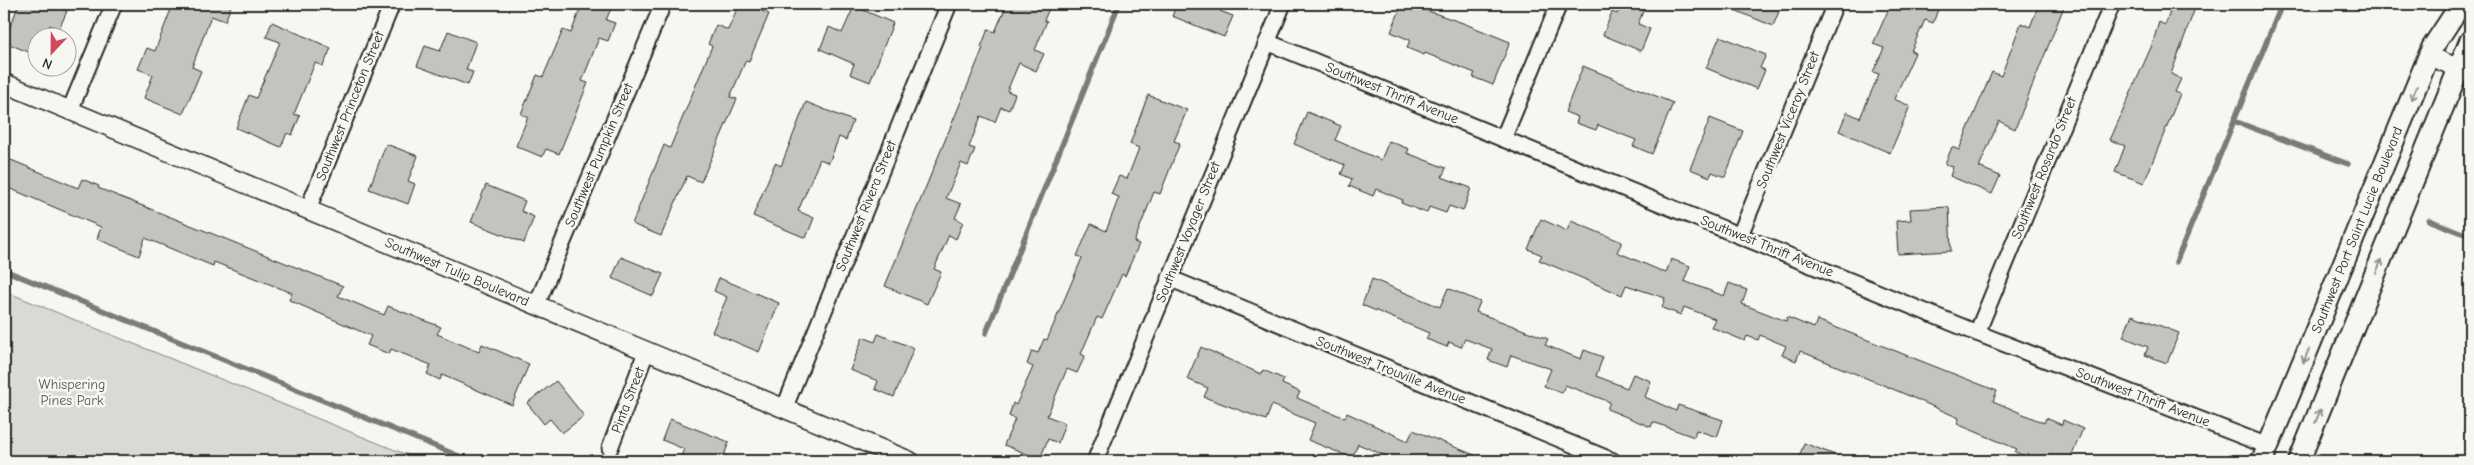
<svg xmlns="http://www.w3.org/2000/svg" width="2474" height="465" font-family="'Comic Neue',sans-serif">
<rect width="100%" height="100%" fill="#f6f6f2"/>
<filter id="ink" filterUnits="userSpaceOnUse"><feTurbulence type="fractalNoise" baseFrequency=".02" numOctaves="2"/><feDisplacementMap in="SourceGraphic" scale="10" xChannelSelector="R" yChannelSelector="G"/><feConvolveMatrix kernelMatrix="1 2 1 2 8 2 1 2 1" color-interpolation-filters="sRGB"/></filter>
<g filter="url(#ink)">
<polygon fill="#d9d9d5" stroke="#828280" points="4,291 422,461 4,461"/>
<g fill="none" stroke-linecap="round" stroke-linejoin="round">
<g stroke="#7a7a78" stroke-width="5.5">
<polyline points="2234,121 2348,164"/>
<polyline points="2429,220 2470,236"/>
<polyline points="2176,262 2282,4"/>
<polyline points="4,270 471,461"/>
<polyline points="986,333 1119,4"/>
<polyline points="2467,461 2470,453"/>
</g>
</g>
<g fill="#c3c3c0" stroke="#2b2b2b">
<polygon points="19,4 50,4 67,11 59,29 50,25 45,38 38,38 38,56 4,42"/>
<polygon points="173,4 232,4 225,21 211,16 192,67 201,71 183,114 144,98 153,75 138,69 147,48 155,51"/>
<polygon points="582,4 613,4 606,20 615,23 608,41 599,38 582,81 588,83 559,154 546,149 542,157 516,146 528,117 521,114 537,75 543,77 563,30 571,33"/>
<polygon points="739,4 746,4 769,14 749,61 746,60 730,97 737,99 701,182 687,176 661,236 632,224 664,145 670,148 712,46 708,44 716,25 728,30"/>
<polygon points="1007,4 1051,4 1044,20 1047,21 1035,50 1044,54 1036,71 1019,63 1007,91 1015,94 1009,110 1001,107 995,122 981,116 969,147 975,149 968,166 961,163 946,198 961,204 955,218 963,222 956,239 949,235 934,269 941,272 927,304 885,286 983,48 981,47 988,29 995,32"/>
<polygon points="1177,4 1223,4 1220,11 1233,16 1224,37 1172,16"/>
<polygon points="1402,4 1408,4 1463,23 1510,42 1493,85 1473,77 1475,73 1425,53 1424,55 1407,48 1410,40 1391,32"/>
<polygon points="1622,4 1646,4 1638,24 1650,29 1641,51 1603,35 1612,12 1617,14"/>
<polygon points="1720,4 1782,4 1773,26"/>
<polygon points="1891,4 1940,4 1933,23 1925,20 1911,51 1915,53 1894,99 1910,106 1890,153 1839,131 1847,112 1860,118 1879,74 1873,72 1884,48 1873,44"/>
<polygon points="2039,4 2065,4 2015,129 1999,121 1979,167 2000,176 1992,194 1950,176 1953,167 1945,164 1952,147 1959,150 1992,72 2001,76 2021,23 2030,27"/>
<polygon points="2173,4 2184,4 2195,8 2171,74 2181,79 2175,92 2180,94 2144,183 2115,172 2125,146 2110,140 2152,45 2159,22 2165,25"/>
<polygon points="854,6 893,23 870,82 850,74 854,64 820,49 829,27 842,33"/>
<polygon points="272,22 331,48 323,66 315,63 294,114 300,116 292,135 287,133 281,147 236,128 249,95 256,98 280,42 266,37"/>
<polygon points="448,31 476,42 466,70 473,72 468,85 417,66 425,46 440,51"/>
<polygon points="1720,36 1766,55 1760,68 1765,70 1757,89 1706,68"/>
<polygon points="1583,66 1673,103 1652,154 1633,146 1636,140 1598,125 1596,130 1576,123 1578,117 1565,112"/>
<polygon points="1148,95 1187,110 1174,141 1180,143 1160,194 1154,192 1134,242 1139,244 1125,276 1122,274 1102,319 1097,317 1081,354 1085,356 1077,373 1067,369 1047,416 1065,423 1058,443 1048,439 1040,459 1004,445 1015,419 1009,416 1013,403 1016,405 1033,367 1027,364 1032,351 1038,353 1044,339 1047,340 1082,258 1077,256 1091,224 1106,231 1119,197 1111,194 1119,176 1127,179 1139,148 1130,144"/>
<polygon points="806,102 853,121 846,140 839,137 829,163 820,159 798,211 814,218 806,238 753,216 775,163 781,166"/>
<polygon points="1307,112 1341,126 1335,140 1381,160 1389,141 1409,149 1407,153 1446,168 1442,177 1471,188 1463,211 1449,206 1446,213 1429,207 1427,213 1401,203 1403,200 1376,189 1373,196 1349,186 1352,179 1341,174 1345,165 1294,144"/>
<polygon points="1710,118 1743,131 1725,177 1712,172 1710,177 1690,169"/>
<polygon points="386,144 418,156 408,181 415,184 408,204 369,189"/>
<polygon points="4,157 78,188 82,179 99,186 98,188 343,286 338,296 384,315 388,306 441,327 437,334 479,352 482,344 529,364 512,405 442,375 440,380 427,374 431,365 391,349 389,354 367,345 371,336 289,300 292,293 214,262 213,266 145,238 139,256 97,239 101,227 4,186"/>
<polygon points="486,185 525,201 521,211 534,217 524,243 471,222"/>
<polygon points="1949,207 1951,251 1898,254 1896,221 1911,220 1910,209"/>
<polygon points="1541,219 1567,231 1571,221 1622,242 1617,252 1666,273 1671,259 1690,266 1684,281 1724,296 1729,283 1747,290 1742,304 1786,321 1787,317 1814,328 1817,320 1997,391 1993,401 2044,423 2046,418 2062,425 2063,420 2083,429 2069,461 2037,461 2015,452 2017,449 1957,424 1959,418 1900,392 1800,351 1796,361 1782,355 1786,346 1760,335 1758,340 1747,336 1745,341 1711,327 1715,319 1684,307 1681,315 1662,308 1665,298 1626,285 1622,295 1539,260 1542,255 1528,249"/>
<polygon points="621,257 663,274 653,296 612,278"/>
<polygon points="719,278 779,303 759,352 712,332 727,297 714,291"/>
<polygon points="1372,279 1440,307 1448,288 1480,302 1476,312 1548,339 1545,345 1581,359 1584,350 1603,357 1596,376 1627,388 1633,374 1651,381 1645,397 1676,411 1678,405 1723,420 1717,437 1696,430 1694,437 1653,422 1651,427 1607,409 1610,402 1565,385 1562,393 1544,386 1551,369 1511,355 1507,367 1488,360 1492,349 1465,339 1461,347 1449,342 1447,347 1426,339 1429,333 1362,305"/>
<polygon points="2132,315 2179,333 2167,363 2145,355 2148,347 2123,337"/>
<polygon points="878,334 914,348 894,397 875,389 878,381 850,370 863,337 875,342"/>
<polygon points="1201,347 1261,374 1263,370 1284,379 1282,384 1300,392 1297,398 1345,418 1347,413 1408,441 1413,430 1489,461 1398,461 1358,444 1352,458 1308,440 1315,423 1272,405 1266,420 1204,397 1208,388 1187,379"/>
<polygon points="556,381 584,416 562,433 550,419 544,424 527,403"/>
<polygon points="670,419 729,442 722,461 679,461 684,449 662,440"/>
<polygon points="1804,443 1848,460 1848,461 1798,461"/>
</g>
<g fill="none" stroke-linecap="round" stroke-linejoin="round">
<defs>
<g id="minor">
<polyline points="1267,42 1977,333 2268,446"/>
<polyline points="70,110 114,4"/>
<polyline points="1503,139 1559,4"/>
<polyline points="308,209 392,4"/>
<polyline points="1740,235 1835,4"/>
<polyline points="1169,278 1613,461"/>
<polyline points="536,306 663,4"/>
<polyline points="1977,333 2112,4"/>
<polyline points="784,409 949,4"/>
<polyline points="610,448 646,352"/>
<polyline points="1095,461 1283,4"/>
</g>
<g id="tertiary">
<polyline points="2429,56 2470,73"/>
<polyline points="4,83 910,461"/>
</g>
<g id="secondary">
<polyline points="2262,461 2432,48 2461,4"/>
<polyline points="2299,461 2470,41"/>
</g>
</defs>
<use href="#minor" stroke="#2b2b2b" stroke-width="19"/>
<use href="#tertiary" stroke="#2b2b2b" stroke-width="21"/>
<use href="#secondary" stroke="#2b2b2b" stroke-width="24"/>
<use href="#minor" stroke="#f6f6f2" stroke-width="15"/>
<use href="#tertiary" stroke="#f6f6f2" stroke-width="18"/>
<use href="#secondary" stroke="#f6f6f2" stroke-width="20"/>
</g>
<defs><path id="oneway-shaft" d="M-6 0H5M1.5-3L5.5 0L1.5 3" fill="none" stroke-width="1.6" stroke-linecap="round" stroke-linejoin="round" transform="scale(1.25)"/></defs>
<g stroke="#90908e">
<use href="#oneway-shaft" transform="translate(2414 93) rotate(112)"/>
<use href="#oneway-shaft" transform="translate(2379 266) rotate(-68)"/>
<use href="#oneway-shaft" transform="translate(2306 356) rotate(112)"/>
<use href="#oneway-shaft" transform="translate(2318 416) rotate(-68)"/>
</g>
</g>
<g text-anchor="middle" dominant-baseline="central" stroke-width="5" stroke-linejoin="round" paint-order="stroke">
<g font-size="14" fill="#2b2b2b" stroke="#f6f6f2">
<text transform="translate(1392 93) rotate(22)">Southwest Thrift Avenue</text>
<text transform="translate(350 106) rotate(-68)">Southwest Princeton Street</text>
<text transform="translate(1788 120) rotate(-68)">Southwest Viceroy Street</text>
<text transform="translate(599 155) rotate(-67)">Southwest Pumpkin Street</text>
<text transform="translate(2044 168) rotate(-68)">Southwest Rosardo Street</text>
<text transform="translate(866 206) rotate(-68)">Southwest Rivera Street</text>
<text transform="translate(2357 230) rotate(-68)">Southwest Port Saint Lucie Boulevard</text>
<text transform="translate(1188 232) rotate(-68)">Southwest Voyager Street</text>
<text transform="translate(1767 246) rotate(22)">Southwest Thrift Avenue</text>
<text transform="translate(457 272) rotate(23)">Southwest Tulip Boulevard</text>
<text transform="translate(1391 370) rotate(22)">Southwest Trouville Avenue</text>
<text transform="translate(2143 397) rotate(21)">Southwest Thrift Avenue</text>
<text transform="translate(628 400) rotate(-69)">Pinta Street</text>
</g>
<g font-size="14" fill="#565656" stroke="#f6f6f2">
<text x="72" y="384">Whispering<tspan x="72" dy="16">Pines Park</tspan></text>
</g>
</g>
<rect width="2474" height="465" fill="none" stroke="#f6f6f2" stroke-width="20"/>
<rect x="10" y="10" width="2454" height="445" fill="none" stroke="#2b2b2b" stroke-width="2" filter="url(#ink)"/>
<g transform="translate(52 52) rotate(202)"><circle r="24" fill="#f6f6f2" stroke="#a5a5a2"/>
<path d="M0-4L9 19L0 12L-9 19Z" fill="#d1495b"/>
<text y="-8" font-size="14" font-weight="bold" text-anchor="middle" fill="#2b2b2b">N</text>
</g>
</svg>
